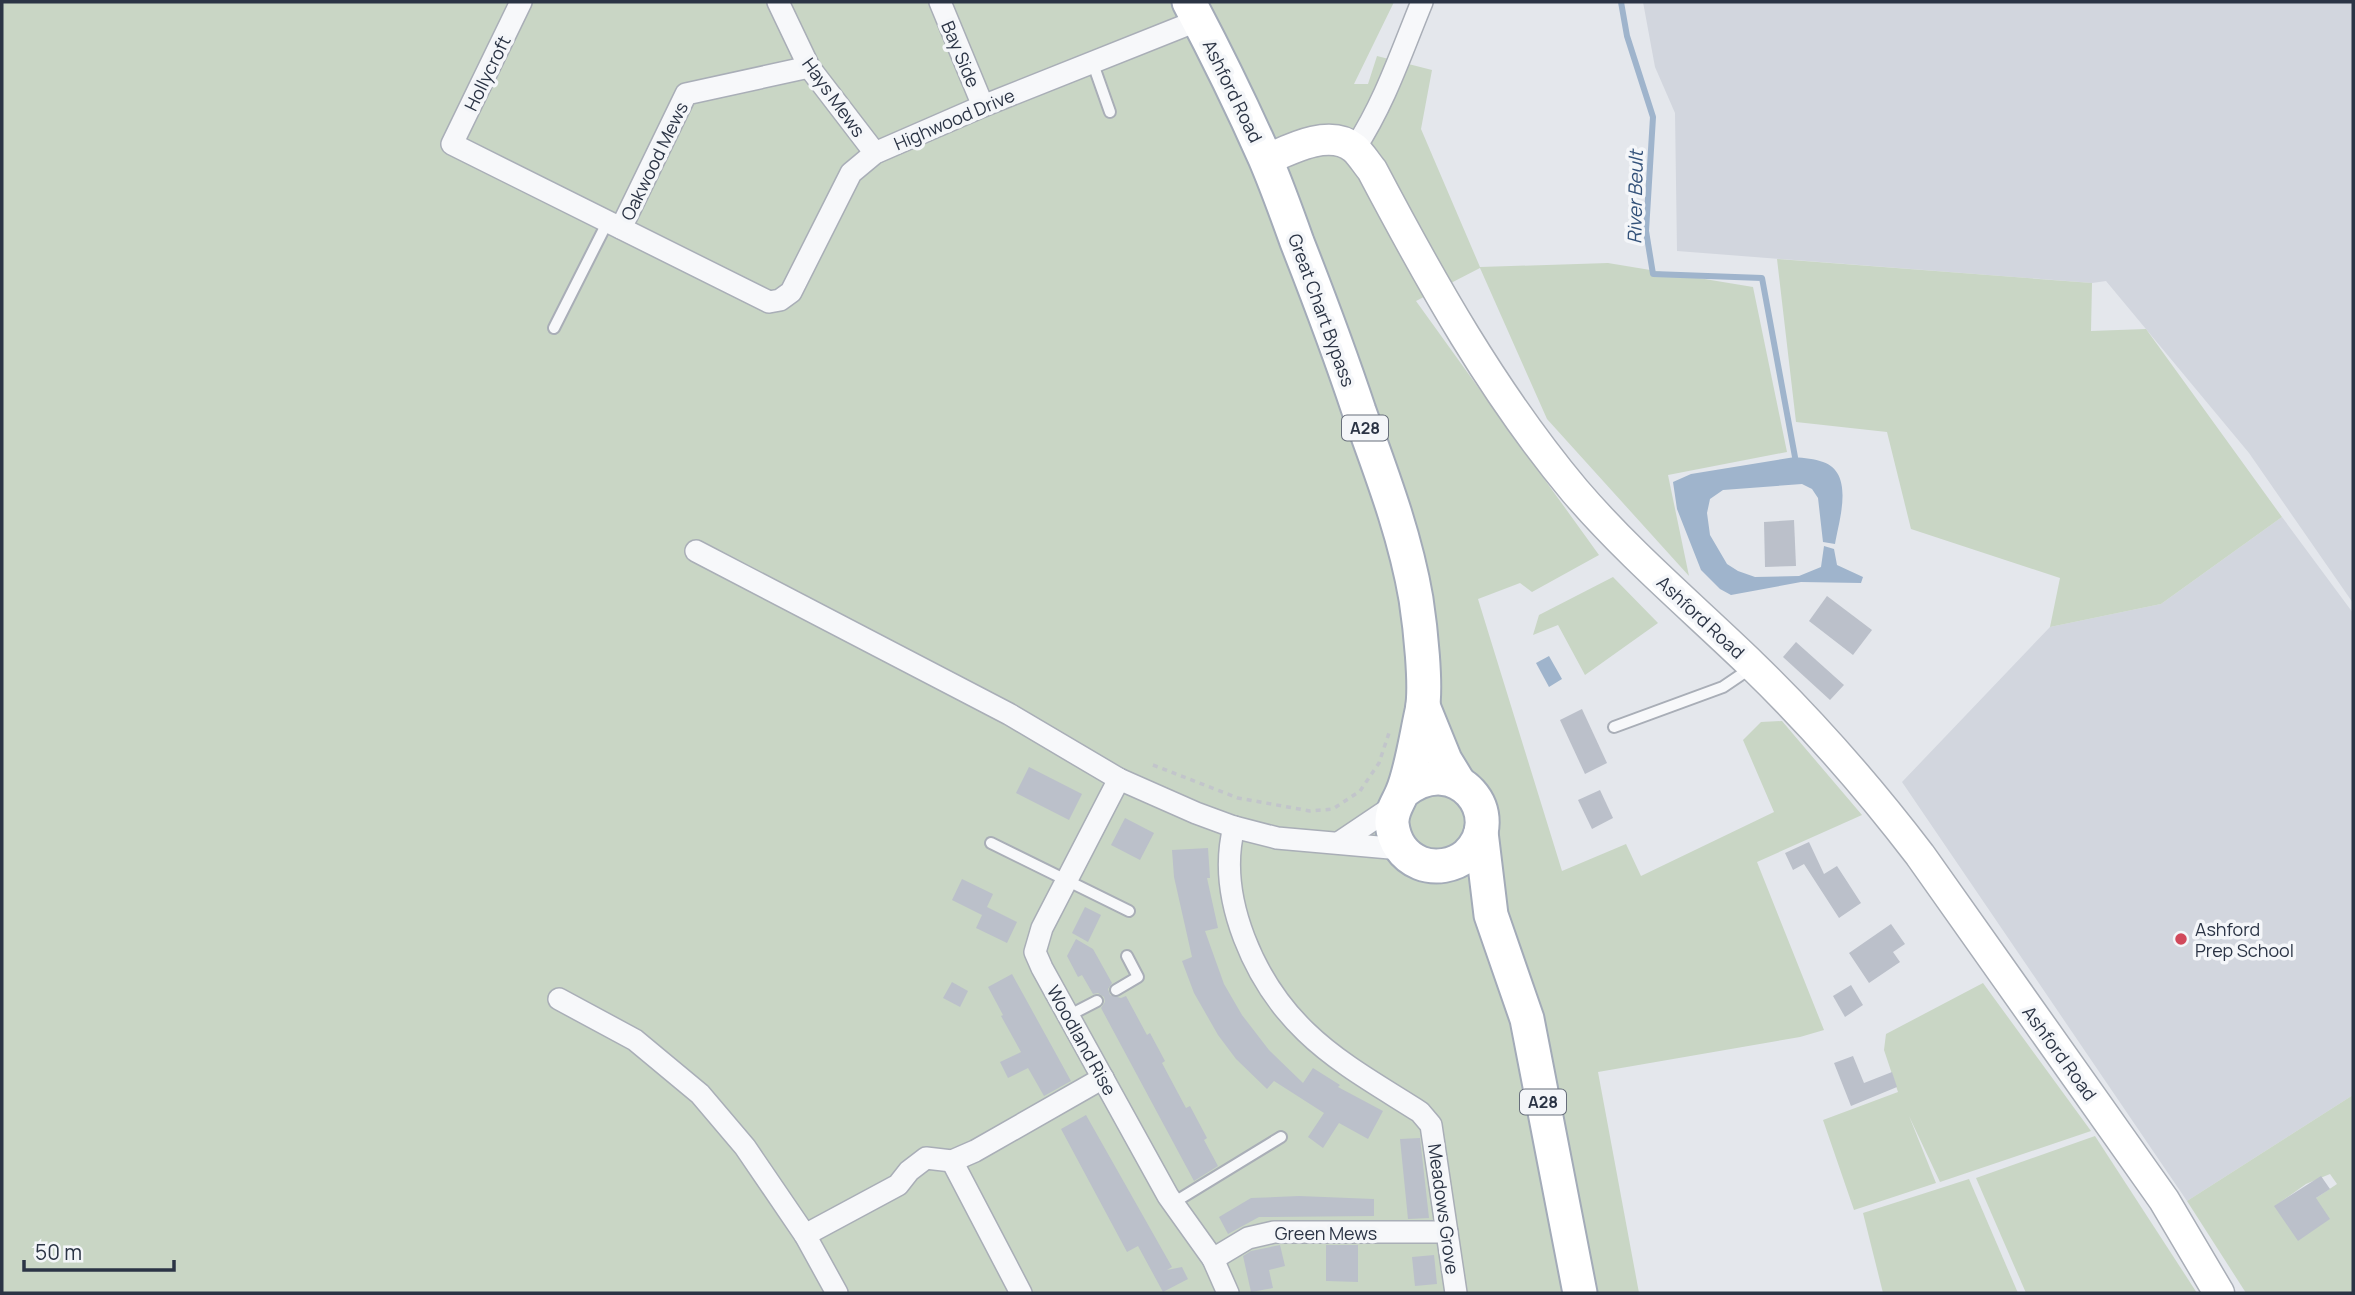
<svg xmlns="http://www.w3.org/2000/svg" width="2355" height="1295" font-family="Manrope,sans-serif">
<rect width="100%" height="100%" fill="#e4e7ec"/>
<g fill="#d2d6de">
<polygon points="1643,2 2353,2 2353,603 2249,453 2106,281 2092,283 1677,251 1675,113 1655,67"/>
<polygon points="2282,517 2353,613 2353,1095 2187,1201 1902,782 2050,627 2161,604"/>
</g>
<g fill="#c9d6c5" fill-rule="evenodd">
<polygon points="2,2 1394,2 1354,84 1368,84 1377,56 1432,70 1421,129 1480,267 1608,263 1753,287 1787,452 1668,475 1689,576 1547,419 1480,268 1416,301 1599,555 1532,592 1520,583 1478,599 1562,871 1626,844 1641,876 1774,812 1743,740 1761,722 1782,721 1862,815 1757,862 1824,1030 1800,1037 1598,1072 1639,1293 2,1293"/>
<polygon points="1777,259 2092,283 2091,331 2146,329 2282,517 2161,604 2050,627 2060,578 1911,529 1887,432 1796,422"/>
<polygon points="1613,577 1658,623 1585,675 1558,625 1533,635 1539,615"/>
<polygon points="1983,983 2091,1131 1940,1182 1909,1116 1936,1183 1854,1210 1823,1120 1898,1092 1884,1050 1886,1034"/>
<path d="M2353 1095V1293H2246L2187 1201ZM2330 1174 2337 1184 2316 1198 2275 1206 2306 1184Z"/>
<polygon points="2095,1136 2197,1293 2026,1293 1976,1178"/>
<polygon points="1969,1179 2018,1293 1883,1293 1863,1213"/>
</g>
<g fill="#9fb4cc">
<path d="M1795 457C1804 458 1815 459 1823 462 1855 473 1839 520 1835 544L1823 542 1818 498 1812 489 1802 484 1723 490 1710 499 1707 513 1710 535 1727 564 1738 571 1755 577 1799 576 1821 567 1824 546 1834 549 1837 565 1863 577 1861 583 1801 582 1731 595 1720 589 1701 570 1677 509 1673 482 1691 474Z"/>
<polygon points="1549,656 1562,679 1549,687 1536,663"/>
</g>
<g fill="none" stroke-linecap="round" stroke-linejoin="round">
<polyline stroke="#9fb4cc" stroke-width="6" points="1621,2 1627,36 1653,117 1646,231 1653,274 1762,278 1795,457"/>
</g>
<g fill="#bbc0ca">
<polygon points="1794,520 1796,566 1765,567 1764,522"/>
<polygon points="1827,596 1872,630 1853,655 1809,621"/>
<polygon points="1796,642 1844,685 1830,700 1783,657"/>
<polygon points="1582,709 1607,763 1585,774 1560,720"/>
<polygon points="1029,767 1082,794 1069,820 1016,793"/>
<polygon points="1600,790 1613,818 1592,829 1578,800"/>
<polygon points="1125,818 1154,833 1140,860 1111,845"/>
<polygon points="1809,842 1824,874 1837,866 1861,903 1839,918 1804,864 1793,870 1785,853"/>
<polygon points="1208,848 1210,878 1207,878 1218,928 1205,931 1224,984 1242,1015 1269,1050 1303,1083 1313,1068 1340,1085 1338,1087 1383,1111 1368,1139 1339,1123 1323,1148 1308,1137 1324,1113 1274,1081 1267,1089 1236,1059 1218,1035 1194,993 1182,961 1192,957 1174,877 1172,850"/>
<polygon points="962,879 993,894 987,907 1017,922 1007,943 976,928 982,915 952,900"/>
<polygon points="1085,907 1101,915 1088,942 1072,933"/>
<polygon points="1891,924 1905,944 1893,952 1900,962 1869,983 1849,953"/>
<polygon points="1076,939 1093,949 1112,983 1108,989 1110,995 1121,998 1126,996 1147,1035 1150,1033 1165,1061 1162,1063 1186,1108 1190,1106 1207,1138 1204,1140 1218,1166 1194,1181 1101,1008 1105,1002 1104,997 1098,993 1093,994 1082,975 1078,977 1067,956"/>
<polygon points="1012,974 1071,1081 1044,1096 1028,1068 1008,1078 1000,1062 1021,1052 1001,1016 1003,1015 988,987"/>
<polygon points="952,982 968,991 960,1007 943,998"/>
<polygon points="1851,985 1863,1005 1845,1017 1833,996"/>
<polygon points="1853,1056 1864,1083 1892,1072 1897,1087 1851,1106 1834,1063"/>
<polygon points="1086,1115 1172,1267 1167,1270 1182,1267 1188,1279 1163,1292 1138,1246 1127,1252 1061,1129"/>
<polygon points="1420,1138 1429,1218 1408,1219 1400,1139"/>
<polygon points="2321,1176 2330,1189 2316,1198 2330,1219 2298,1241 2274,1206"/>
<polygon points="1299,1196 1374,1199 1374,1216 1259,1217 1228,1234 1219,1217 1251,1198"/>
<polygon points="1280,1245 1285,1266 1269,1270 1273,1288 1251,1292 1243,1256 1251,1251"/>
<polygon points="1326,1245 1358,1245 1358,1282 1326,1281"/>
<polygon points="1434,1255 1437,1284 1415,1286 1412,1257"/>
</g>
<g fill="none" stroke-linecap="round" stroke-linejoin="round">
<defs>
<g id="lane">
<polyline points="1092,61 1110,112"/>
<polyline points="554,328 608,221"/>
<polyline points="1614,727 1723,687 1751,668"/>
<polyline points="991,843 1129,911"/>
<polyline points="1116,990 1138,977 1127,956"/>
<polyline points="1068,1016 1097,1001"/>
<polyline points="1173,1203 1281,1137"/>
</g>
<g id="street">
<polyline points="521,2 452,144 769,302 780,300 791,292 851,173 875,153 983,106 1199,20"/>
<polyline points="778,2 809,67 875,153"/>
<polyline points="940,2 983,106"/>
<path d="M1355 148C1385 102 1401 53 1422 2"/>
<polyline points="621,228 686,94 809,67"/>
<polyline points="696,551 1009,714 1119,779 1196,813 1234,827 1277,838 1401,849"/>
<polyline points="1119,779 1042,928 1035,952 1042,968 1168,1196 1213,1259 1228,1293"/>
<path d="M1234 827C1216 898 1255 983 1306 1032 1339 1064 1381 1087 1420 1112L1431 1125 1456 1293"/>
<polyline points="1340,842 1395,805"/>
<polyline points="559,999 635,1040 700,1094 745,1147 805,1235 837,1293"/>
<polyline points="952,1161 1021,1293"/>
<polyline points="805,1235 898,1185 909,1171 926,1158 952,1161 975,1151 1103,1078"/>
<polyline points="1213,1259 1248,1238 1274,1232 1447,1232"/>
</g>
<path id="secondary" d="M1266 160C1290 149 1330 128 1354 148 1361 154 1366 163 1372 170 1431 282 1493 393 1575 491 1629 554 1693 608 1752 665 1814 725 1868 787 1920 855L2164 1200 2219 1293"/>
<g id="primary">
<path d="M1189 2C1216 53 1242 106 1265 158 1277 186 1287 214 1297 242 1319 298 1340 354 1359 411 1381 472 1405 534 1416 599 1420 625 1427 686 1422 711 1417 733 1411 773 1402 793 1398 803 1391 811 1392 824 1394 841 1403 856 1420 863 1435 869 1454 866 1467 855 1509 816 1456 749 1403 792"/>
<polyline points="1423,706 1445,760 1459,783"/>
<polyline points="1481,832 1491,915 1527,1019 1580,1293"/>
</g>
</defs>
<use href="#lane" stroke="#a9aeb7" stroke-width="14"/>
<use href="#street" stroke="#a9aeb7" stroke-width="24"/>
<use href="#secondary" stroke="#a9aeb7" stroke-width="33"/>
<use href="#primary" stroke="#a3abb8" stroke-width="37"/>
<polyline stroke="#c2c5cb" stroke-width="3.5" stroke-dasharray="5 5" stroke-linecap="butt" points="1153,765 1238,798 1310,811 1333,809 1360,791 1379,763 1389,733"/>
<use href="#lane" stroke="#f7f8fa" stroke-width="10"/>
<use href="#street" stroke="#f7f8fa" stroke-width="21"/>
<use href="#secondary" stroke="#fff" stroke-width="30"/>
<use href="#primary" stroke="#fff" stroke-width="33"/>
</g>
<circle fill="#d1495b" stroke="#f4f6f9" stroke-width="2.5" cx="2181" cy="939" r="7"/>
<g text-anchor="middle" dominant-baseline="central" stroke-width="7" stroke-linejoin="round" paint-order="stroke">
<g fill="#f4f6f9" stroke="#676e7b" stroke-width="2">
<rect x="1342" y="415.5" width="46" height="25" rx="5"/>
<rect x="1520" y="1089.5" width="46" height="25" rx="5"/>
</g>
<g font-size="16" font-weight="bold" fill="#2b3445">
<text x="1365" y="428">A28</text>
<text x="1543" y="1102">A28</text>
</g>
<g font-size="18" fill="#2b3445" stroke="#f4f6f9">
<text transform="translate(961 54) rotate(67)">Bay Side</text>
<text transform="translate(487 73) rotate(-64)">Hollycroft</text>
<text transform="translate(1233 91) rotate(64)">Ashford Road</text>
<text transform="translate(834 97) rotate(54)">Hays Mews</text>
<text transform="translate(954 119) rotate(-23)">Highwood Drive</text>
<text transform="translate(654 161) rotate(-64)">Oakwood Mews</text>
<text transform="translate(1322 310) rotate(70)">Great Chart Bypass</text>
<text transform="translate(1701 617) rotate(43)">Ashford Road</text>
<text transform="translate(1082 1040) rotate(61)">Woodland Rise</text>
<text transform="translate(2060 1053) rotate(54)">Ashford Road</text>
<text transform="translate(1444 1209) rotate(82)">Meadows Grove</text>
<text x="1326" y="1233">Green Mews</text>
</g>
<g font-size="18" fill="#2b3445" stroke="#f4f6f9" text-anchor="start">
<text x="2195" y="929">Ashford<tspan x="2195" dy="21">Prep School</tspan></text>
</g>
<g font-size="19" font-style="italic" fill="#34527a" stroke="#f4f6f9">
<text transform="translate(1635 197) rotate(-89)">River Beult</text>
</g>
</g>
<rect width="2355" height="1295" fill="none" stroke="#2b3445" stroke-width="7"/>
<path d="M24 1260v10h150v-10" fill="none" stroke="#2b3445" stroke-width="3.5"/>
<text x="35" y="1260" font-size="21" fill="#2b3445" stroke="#f4f6f9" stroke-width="5" paint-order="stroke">50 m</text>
</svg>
